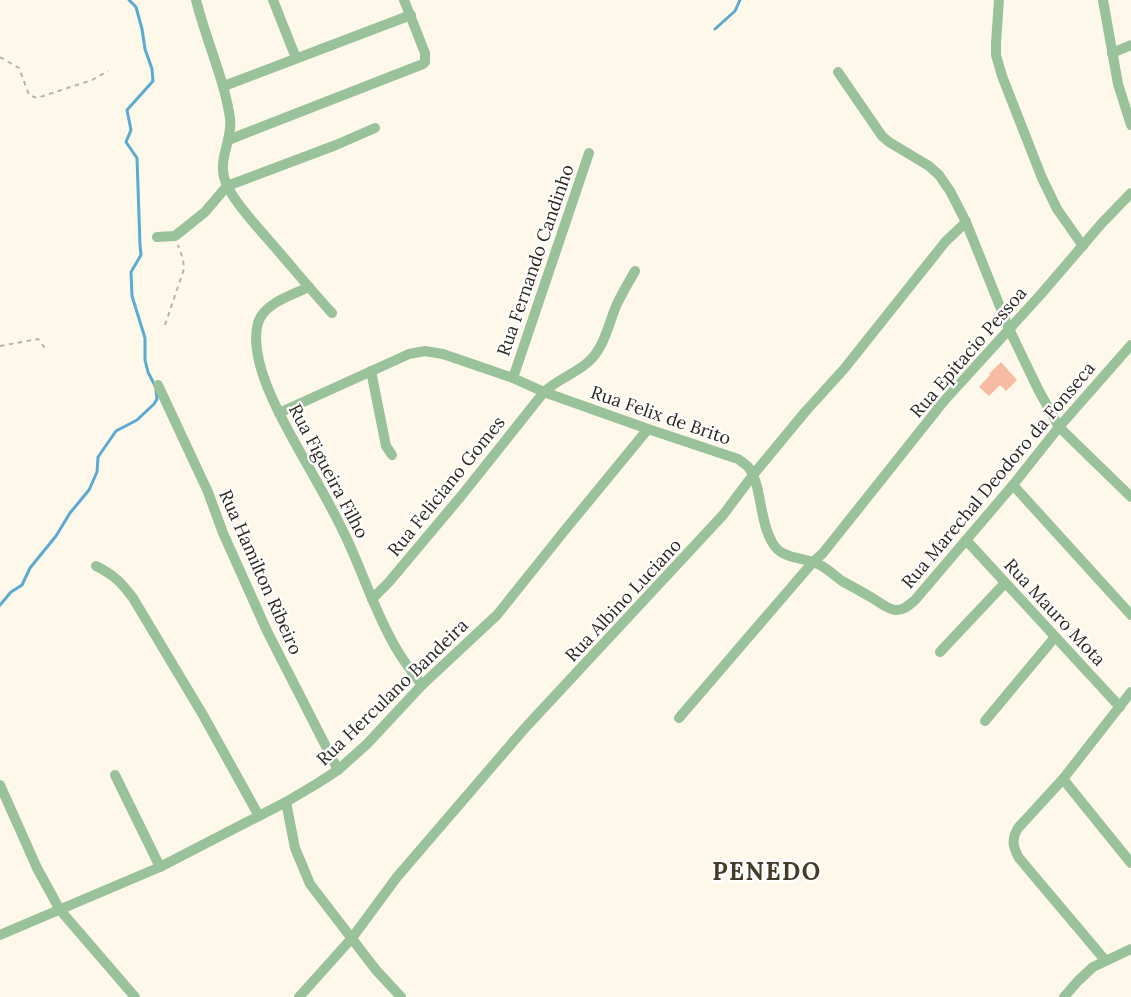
<svg xmlns="http://www.w3.org/2000/svg" width="1131" height="997" font-family="Lora,serif">
<rect width="100%" height="100%" fill="#fef8ea"/>
<g fill="none" stroke-linecap="round" stroke-linejoin="round">
<g stroke="#5baad1" stroke-width="3">
<polyline points="129,0 136,7 142,29 145,49 152,69 153,81 127,110 131,130 126,142 137,158 140,245 141,255 131,272 132,296 145,338 145,360 148,372 154,384"/>
<polyline points="715,29 735,11 740,0"/>
<polyline points="0,605 11,592 22,585 30,568 56,536 70,513 89,490 97,472 98,457 116,431 137,420 154,404 157,399 156,390"/>
</g>
</g>
<polygon fill="#f7bba3" points="1001,362 1017,380 1006,391 1000,385 989,396 979,387 990,375 989,374"/>
<g fill="none" stroke-linecap="round" stroke-linejoin="round">
<g stroke="#b9b4a8" stroke-width="2" stroke-dasharray="4.5 4.5" stroke-linecap="butt">
<polyline points="0,57 19,68 29,95 37,98 92,80 108,71"/>
<polyline points="165,325 184,269 183,259 178,245"/>
<polyline points="0,346 38,339 45,348"/>
</g>
<g stroke="#99c29a" stroke-width="10">
<path d="M196 0C206 40 224 78 230 118 233 138 219 156 224 177 228 195 253 222 266 237 288 262 309 288 332 313"/>
<polyline points="273,0 296,58"/>
<polyline points="999,0 996,43 996,55 1002,76 1042,178 1057,209 1083,246"/>
<polyline points="1103,0 1118,84 1131,125"/>
<polyline points="1112,53 1131,45"/>
<polyline points="838,72 882,136 889,142 929,166 939,175 950,191 966,222 1009,329 1039,391 1059,427 1131,497"/>
<polyline points="224,86 411,15"/>
<polyline points="228,140 423,64 425,62 425,53 404,0"/>
<polyline points="157,237 175,236 205,212 227,186 336,145 375,128"/>
<path d="M309 287C292 295 264 303 258 323 247 362 285 425 304 459 317 482 331 506 343 531 362 569 374 611 396 648 403 661 413 673 422 685"/>
<polyline points="371,371 386,446 392,455"/>
<polyline points="513,378 589,153"/>
<polyline points="158,385 208,492 223,533 267,631 338,770"/>
<path d="M279 413 409 354 425 351 443 354 513 378 544 392 648 429 738 459C742 462 746 464 749 468 762 486 759 520 772 542 782 561 803 556 820 565 828 569 835 576 842 581 853 587 864 593 874 599 880 603 888 609 895 610 903 611 909 605 915 600L1013 485 1059 427 1131 345"/>
<polyline points="1013,485 1131,615"/>
<polyline points="966,540 1120,707"/>
<path d="M96 566C114 575 121 582 133 598L203 715 259 816"/>
<path d="M372 599 389 582 462 495 544 392C557 380 574 374 587 363 605 348 608 324 617 304 622 293 629 282 635 271"/>
<polyline points="940,652 1005,583"/>
<polyline points="679,718 813,562 823,553 944,401 1042,293 1102,223 1131,193"/>
<polyline points="985,721 1055,637"/>
<polyline points="115,775 160,867"/>
<polyline points="1063,779 1131,863"/>
<polyline points="0,785 37,868 60,910 135,997"/>
<polyline points="286,802 295,848 310,884 376,970 401,997"/>
<polyline points="0,935 160,867 286,802 318,783 338,770 367,744 422,685 497,615 565,530 648,429"/>
<path d="M1105 960 1019 858C1013 847 1011 840 1018 828L1063 779 1131 692"/>
<polyline points="299,997 352,938 397,877 525,728 723,515 753,475 805,412 844,369 946,241 966,222"/>
<polyline points="1064,997 1078,981 1093,967 1131,949"/>
</g>
</g>
<g text-anchor="middle" dominant-baseline="central" stroke-width="4.5" stroke-linejoin="round" paint-order="stroke">
<g font-size="18" fill="#2c281f" stroke="#fff">
<text transform="translate(535 260) rotate(-71)">Rua Fernando Candinho</text>
<text transform="translate(968 352) rotate(-49)">Rua Epitacio Pessoa</text>
<text transform="translate(661 415) rotate(19)">Rua Felix de Brito</text>
<text transform="translate(329 471) rotate(62)">Rua Figueira Filho</text>
<text transform="translate(998 475) rotate(-50)">Rua Marechal Deodoro da Fonseca</text>
<text transform="translate(446 486) rotate(-51)">Rua Feliciano Gomes</text>
<text transform="translate(261 572) rotate(66)">Rua Hamilton Ribeiro</text>
<text transform="translate(623 600) rotate(-47)">Rua Albino Luciano</text>
<text transform="translate(1055 612) rotate(47)">Rua Mauro Mota</text>
<text transform="translate(392 692) rotate(-44)">Rua Herculano Bandeira</text>
</g>
<g font-size="24" font-weight="bold" letter-spacing="1.5" fill="#443c29" stroke="#fff">
<text x="767" y="871">PENEDO</text>
</g>
</g>
</svg>
